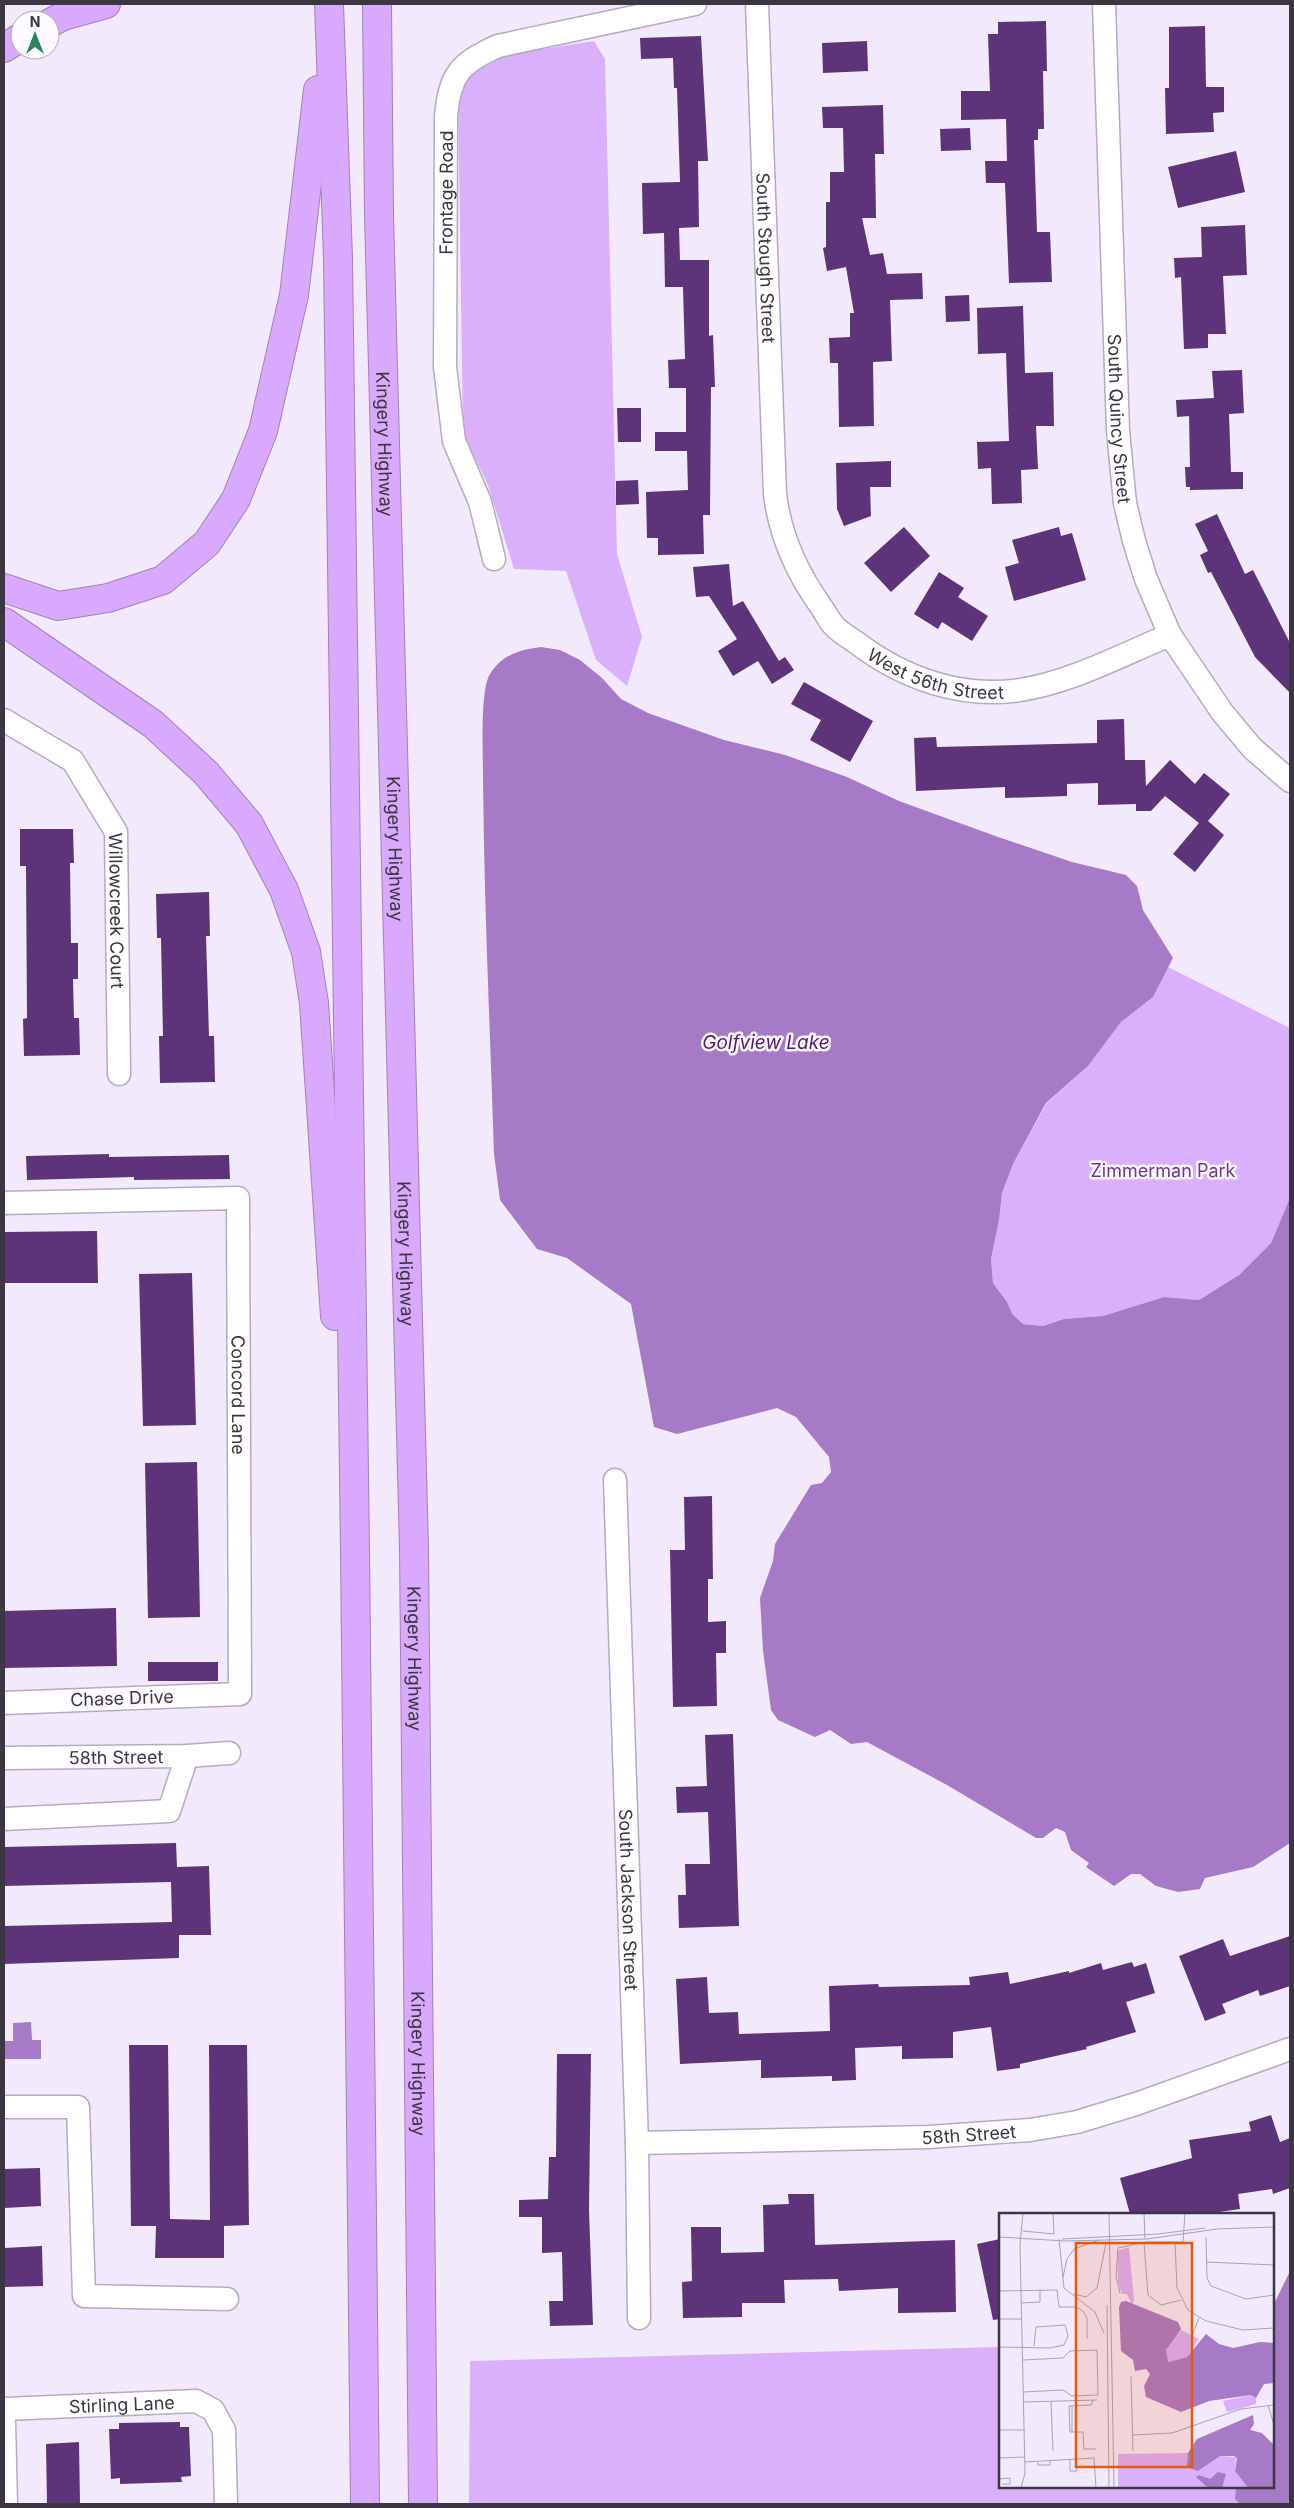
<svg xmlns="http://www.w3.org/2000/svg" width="1294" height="2508" font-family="Inter,sans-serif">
<rect width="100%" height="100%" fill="#f3e9fc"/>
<g fill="#daaffb">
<polygon points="594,41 605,59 617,554 642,637 627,686 596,660 566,571 514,569 488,485 463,433 458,91 471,70 498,56"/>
<polygon points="1168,967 1290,1028 1290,1198 1271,1243 1239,1275 1199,1300 1164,1297 1103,1316 1064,1319 1043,1326 1023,1324 1011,1314 1007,1302 993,1283 991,1259 999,1220 1002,1193 1013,1164 1047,1103 1088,1066 1121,1022 1153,997"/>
<polygon points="1000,2347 1000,2487 1236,2487 1235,2499 1241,2504 469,2504 470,2361"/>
</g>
<g fill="#a67ac6">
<path d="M541 647 560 650 580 660 602 678 621 699 648 713 724 740 785 755 847 777 899 801 998 837 1072 862 1126 875 1137 886 1143 910 1173 958 1153 997 1121 1022 1088 1066 1046 1103 1013 1164 1002 1193 999 1220 991 1259 993 1283 1007 1302 1012 1314 1023 1324 1043 1326 1064 1319 1103 1316 1164 1297 1199 1300 1239 1275 1271 1243 1290 1198V1843L1253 1867 1205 1878 1200 1889 1178 1892 1156 1886 1140 1874H1131L1114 1886 1086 1867 1089 1863 1071 1850 1065 1832 1056 1828 1043 1838H1036L947 1785 867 1742 851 1744 830 1730 815 1737 778 1720 771 1710 763 1651 760 1598 773 1561 775 1544 811 1485 822 1483 831 1472 829 1457 796 1417 777 1408 677 1434 654 1427 631 1304 567 1258 537 1249 500 1200 494 1154C490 1028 484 902 483 776 483 755 480 689 490 674 502 655 519 650 541 647Z"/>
<polygon points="31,2022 32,2040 41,2040 41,2059 4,2059 4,2041 13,2041 13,2023"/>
<polygon points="1290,2271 1290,2504 1240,2504 1235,2499 1236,2487 1273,2487 1273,2306"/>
</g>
<g fill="#5d3379">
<polygon points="1046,21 1047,71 1043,71 1044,129 1038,129 1038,140 1034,140 1037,232 1050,232 1052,282 1009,283 1005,183 986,183 985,161 1007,161 1006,119 961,120 961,91 990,91 988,34 998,34 998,22"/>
<polygon points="1205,26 1206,87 1224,87 1224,112 1213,113 1214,132 1166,134 1165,88 1169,88 1169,27"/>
<polygon points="701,36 708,161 698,161 699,227 679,228 680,260 709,260 709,336 713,335 715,387 711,387 710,515 703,515 704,554 658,555 658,538 647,538 646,492 688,490 687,451 655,451 655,432 686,432 686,388 669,388 668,360 685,359 683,287 665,287 664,233 643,234 642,183 680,182 677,88 674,88 673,58 641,59 640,38"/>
<polygon points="867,41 868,71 823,73 822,43"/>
<polygon points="883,105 884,154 875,154 876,218 862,218 870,255 883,253 887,274 922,273 923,299 890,300 892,361 873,362 874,426 839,427 838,363 830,363 829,338 850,337 850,313 854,313 846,267 827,271 823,248 826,247 826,202 830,202 830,172 844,172 843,128 823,128 822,107"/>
<polygon points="970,128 971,150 941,151 940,129"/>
<polygon points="1236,151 1245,192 1178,208 1168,167"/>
<polygon points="1245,225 1247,275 1223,276 1226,334 1208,334 1208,348 1184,349 1181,277 1175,278 1174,258 1202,257 1201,227"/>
<polygon points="969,295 970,321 946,322 945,296"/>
<polygon points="1023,306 1025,373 1053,372 1054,426 1036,426 1038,469 1021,470 1022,503 992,504 991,468 978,469 977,442 1009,441 1006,353 978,354 977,308"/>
<polygon points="1242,370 1244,413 1229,414 1231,472 1243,472 1243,489 1190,490 1190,487 1186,487 1185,467 1190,467 1189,416 1177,417 1176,400 1214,398 1212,371"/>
<polygon points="617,408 641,408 641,442 618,442"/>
<polygon points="891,461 891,487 870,487 871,516 844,526 837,509 836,463"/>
<polygon points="638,480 639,504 616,505 616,481"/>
<polygon points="1217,514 1245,574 1253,570 1290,643 1290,693 1255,657 1211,572 1208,573 1200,555 1208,551 1195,524"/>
<polygon points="904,527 930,556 891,592 864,563"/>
<polygon points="1059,527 1061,536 1072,533 1086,580 1014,601 1005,567 1019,563 1012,540"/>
<polygon points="729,564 733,606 743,601 779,661 785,657 794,670 772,684 758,661 733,676 718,651 737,639 709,596 696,597 693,567"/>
<polygon points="939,572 964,588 958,597 988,616 972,641 942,622 938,629 914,614"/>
<polygon points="804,682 873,721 850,762 810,740 821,720 791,704"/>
<polygon points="1124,719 1125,760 1145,760 1146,786 1170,760 1195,784 1204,773 1230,794 1208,821 1224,835 1195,872 1173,854 1199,823 1165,796 1151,811 1136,811 1136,804 1098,805 1098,783 1067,784 1067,796 1005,798 1005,787 916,791 914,738 936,737 937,747 1097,743 1097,720"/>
<polygon points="20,829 73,829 74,863 70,863 71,943 78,943 78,979 73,979 74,1018 79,1018 80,1055 24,1056 23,1019 27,1018 26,866 20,866"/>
<polygon points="209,892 210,936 206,936 209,1036 214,1036 215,1082 160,1083 159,1036 163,1036 161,938 157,938 156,894"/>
<polygon points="109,1154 109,1157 229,1155 230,1179 134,1180 134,1177 27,1180 26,1156"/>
<polygon points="97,1231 98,1283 4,1283 4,1232"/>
<polygon points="192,1273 196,1425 143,1426 139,1274"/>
<polygon points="197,1462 200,1617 148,1618 145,1463"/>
<polygon points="712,1496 713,1579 708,1579 708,1622 726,1621 726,1653 716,1653 717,1706 673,1707 670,1550 685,1550 684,1497"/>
<polygon points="116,1608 117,1666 4,1668 4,1611"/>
<rect x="148" y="1662" width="70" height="19"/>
<polygon points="733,1734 739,1926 679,1928 678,1895 686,1895 685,1864 710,1864 708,1812 677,1813 676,1787 707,1786 705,1735"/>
<polygon points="176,1843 177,1867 209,1866 211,1935 179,1935 179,1958 4,1964 4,1926 172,1922 171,1882 4,1886 4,1847"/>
<polygon points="1290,1936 1290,1986 1260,1996 1258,1990 1222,2004 1226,2013 1205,2021 1179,1956 1223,1939 1230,1956"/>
<polygon points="1132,1962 1134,1967 1146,1963 1155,1993 1126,2002 1136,2032 1086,2047 1087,2049 1020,2064 1020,2068 997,2071 991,2027 953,2032 953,2058 902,2059 902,2046 855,2048 856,2080 832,2081 832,2076 761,2078 761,2060 680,2064 676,1979 707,1977 709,2013 738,2012 739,2034 830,2031 829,1986 878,1984 879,1987 970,1985 969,1977 1008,1972 1010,1984 1069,1971 1069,1973 1101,1963 1103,1970"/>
<polygon points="129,2045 168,2045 170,2219 210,2220 209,2045 247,2045 249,2225 224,2226 224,2258 155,2258 156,2226 131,2226"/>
<polygon points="557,2054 591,2054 589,2210 593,2325 550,2326 549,2301 563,2301 562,2252 542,2253 542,2217 519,2217 519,2200 548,2199 549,2157 556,2157"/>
<polygon points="1271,2115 1280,2142 1290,2138 1290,2188 1273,2194 1272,2189 1238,2194 1240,2209 1205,2214 1130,2214 1120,2178 1192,2158 1189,2140 1251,2131 1249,2122"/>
<polygon points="40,2168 41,2206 4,2208 4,2169"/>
<polygon points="788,2194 814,2194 815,2245 955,2240 956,2312 898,2313 898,2288 839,2291 838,2279 784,2280 785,2303 742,2303 742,2317 683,2318 682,2282 692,2281 691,2227 721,2227 721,2253 764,2252 763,2205 789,2204"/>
<polygon points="1000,2239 1000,2319 993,2320 977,2244"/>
<polygon points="42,2246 43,2286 4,2287 4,2248"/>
<polygon points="180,2422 180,2427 189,2427 191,2476 181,2477 182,2482 120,2484 120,2478 111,2479 109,2429 119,2429 119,2423"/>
<polygon points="79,2442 80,2504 47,2504 46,2444"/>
</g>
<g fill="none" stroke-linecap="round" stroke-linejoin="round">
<defs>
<g id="street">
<path id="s1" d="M757 4 775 494C780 536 796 571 820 605 825 612 829 621 835 627 841 633 850 638 857 643 903 678 961 699 1020 690 1072 682 1121 655 1170 635"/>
<path id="s2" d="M1104 4 1118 431 1125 503 1134 541 1146 579 1170 635 1222 712 1252 748 1290 781"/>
<path id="s3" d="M494 559 480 502 454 441 445 367 446 116C450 74 460 63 498 46L695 4"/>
<path id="s4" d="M4 720 73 761 116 832 119 1074"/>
<path id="s5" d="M4 1203 238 1198 240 1694 4 1703"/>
<path id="s6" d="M615 1480 637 2143 639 2318"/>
<path id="s7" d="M4 1758 187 1756 229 1753"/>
<polyline points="4,1819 169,1811 187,1756"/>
<polyline points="4,2107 78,2107 84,2296 227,2299"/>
<path id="s8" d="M637 2143 929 2137 1030 2130 1077 2122 1136 2104 1290 2049"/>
<path id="s9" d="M4 2409 196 2401 213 2410 224 2430 226 2504"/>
<polyline points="4,2423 6,2504"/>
</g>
<g id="highway">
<polyline points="329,4 338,258 355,1551 365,2504"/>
<path id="s10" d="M377 4 379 215 414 1548 423 2504"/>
<polyline points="50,23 63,16 106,4"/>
<polyline points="4,48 20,38"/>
<polyline points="4,588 58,606 108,598 163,580 207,543 236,499 263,431 294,295 318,90"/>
<polyline points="4,622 153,724 206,773 249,824 284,890 306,952 314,1003 335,1316"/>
</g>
</defs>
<use href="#street" stroke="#b6aac0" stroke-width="25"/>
<use href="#highway" stroke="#a281ba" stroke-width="30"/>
<use href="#street" stroke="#fff" stroke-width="22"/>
<use href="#highway" stroke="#d9a9fd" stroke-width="28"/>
</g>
<g text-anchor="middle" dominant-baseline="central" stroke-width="5" stroke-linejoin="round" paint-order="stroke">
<g font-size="18" fill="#3b363f" stroke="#fcfaff">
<text stroke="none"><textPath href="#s3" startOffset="374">Frontage Road</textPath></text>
<text stroke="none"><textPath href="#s1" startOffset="254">South Stough Street</textPath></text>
<text stroke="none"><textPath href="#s2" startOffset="415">South Quincy Street</textPath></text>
<text stroke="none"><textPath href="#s10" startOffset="440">Kingery Highway</textPath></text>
<text stroke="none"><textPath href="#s1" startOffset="752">West 56th Street</textPath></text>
<text stroke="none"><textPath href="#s10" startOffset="845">Kingery Highway</textPath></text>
<text stroke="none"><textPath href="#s4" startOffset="242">Willowcreek Court</textPath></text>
<text stroke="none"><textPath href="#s10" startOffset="1250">Kingery Highway</textPath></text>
<text stroke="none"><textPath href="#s5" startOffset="431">Concord Lane</textPath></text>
<text stroke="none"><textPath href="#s10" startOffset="1655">Kingery Highway</textPath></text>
<text transform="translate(122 1698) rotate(-2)">Chase Drive</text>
<text stroke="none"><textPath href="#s7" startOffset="112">58th Street</textPath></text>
<text stroke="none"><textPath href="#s6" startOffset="420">South Jackson Street</textPath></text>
<text stroke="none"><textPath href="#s10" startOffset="2060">Kingery Highway</textPath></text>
<text stroke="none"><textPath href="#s8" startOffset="332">58th Street</textPath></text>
<text stroke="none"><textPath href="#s9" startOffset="118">Stirling Lane</textPath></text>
</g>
<g font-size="18" fill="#6e3692" stroke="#fcfaff">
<text x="1163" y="1170">Zimmerman Park</text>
</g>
<g font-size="19" font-style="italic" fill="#531874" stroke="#fcfaff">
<text x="766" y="1042">Golfview Lake</text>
</g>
</g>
<g transform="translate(999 2213)">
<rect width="275" height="275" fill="#f3e9fc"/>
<path d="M130 34 135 87 133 92 128 81H123L119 69 118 38ZM182 117 200 126 188 144 169 149 166 143 168 134ZM252 182 257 185V191L228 199 224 188ZM189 240 199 258 221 243 237 244 236 258 249 275H119V241Z" fill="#daaffb"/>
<path d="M127 88 179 109 182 116 167 137 169 149 188 144 207 121 220 131 234 135 261 129 275 130V170L265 171 257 185 252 182 210 188 182 199 147 184 145 173 151 161 147 156 136 158 134 147 122 138 120 94 122 89ZM254 202 255 211 251 217 263 220 275 232V275H249L236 258 238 245 235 243H221L199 258 188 254 189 240 198 226ZM219 259 227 261 223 275H209L197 264 200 262 211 266Z" fill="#a67ac6"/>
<path fill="none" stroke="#a9a1b0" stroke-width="1" d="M110 0 115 275M145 0 146 26M24 18 55 21 54 0M0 24 66 28 148 26 218 16 275 14M207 24 208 65 212 73 247 86 275 82M60 26 65 75 96 99 105 120M63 26 159 21 206 15M176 29 178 75 189 97 207 108 244 117 275 115M184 29 186 0M145 30 149 82 162 92 182 87M207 49 275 52M64 64 68 46 75 36 100 27M0 78 58 77 60 94H77L84 98 88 105V126M121 80 117 63 119 35 147 29H184M75 81 87 84 98 75 107 30M22 90 41 89V77M108 92 110 275M0 106H23M194 120 200 105M0 134 51 135 65 132 69 123 66 112 37 114 35 133M24 147 64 145 71 138 98 137 99 182 73 183 64 177 24 179M132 163 134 238M94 187 92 192 70 193 71 219H84L85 236H97M52 188 54 238M25 189 98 187M269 192 275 212M73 193V219M0 217H26M134 222 173 220 242 196 275 192M0 245 26 244M71 246V258H78L77 246M26 249 95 245 97 275M39 249V252H51V248M0 266 11 265V271H3M22 275 26 260 21 32 24 0"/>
<path fill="#e8590c" fill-opacity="0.15" stroke="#e8590c" stroke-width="2.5" d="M77 30H193V254H77Z"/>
<rect width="275" height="275" fill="none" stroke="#3b363f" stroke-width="2.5"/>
</g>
<rect width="1294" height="2508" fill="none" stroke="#3b363f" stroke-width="10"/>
<g transform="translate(35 35)"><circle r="24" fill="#fcfaff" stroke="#afacb2"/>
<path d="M0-4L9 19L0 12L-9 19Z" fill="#2a865d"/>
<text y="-8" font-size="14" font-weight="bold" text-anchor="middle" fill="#3b363f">N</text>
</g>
</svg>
